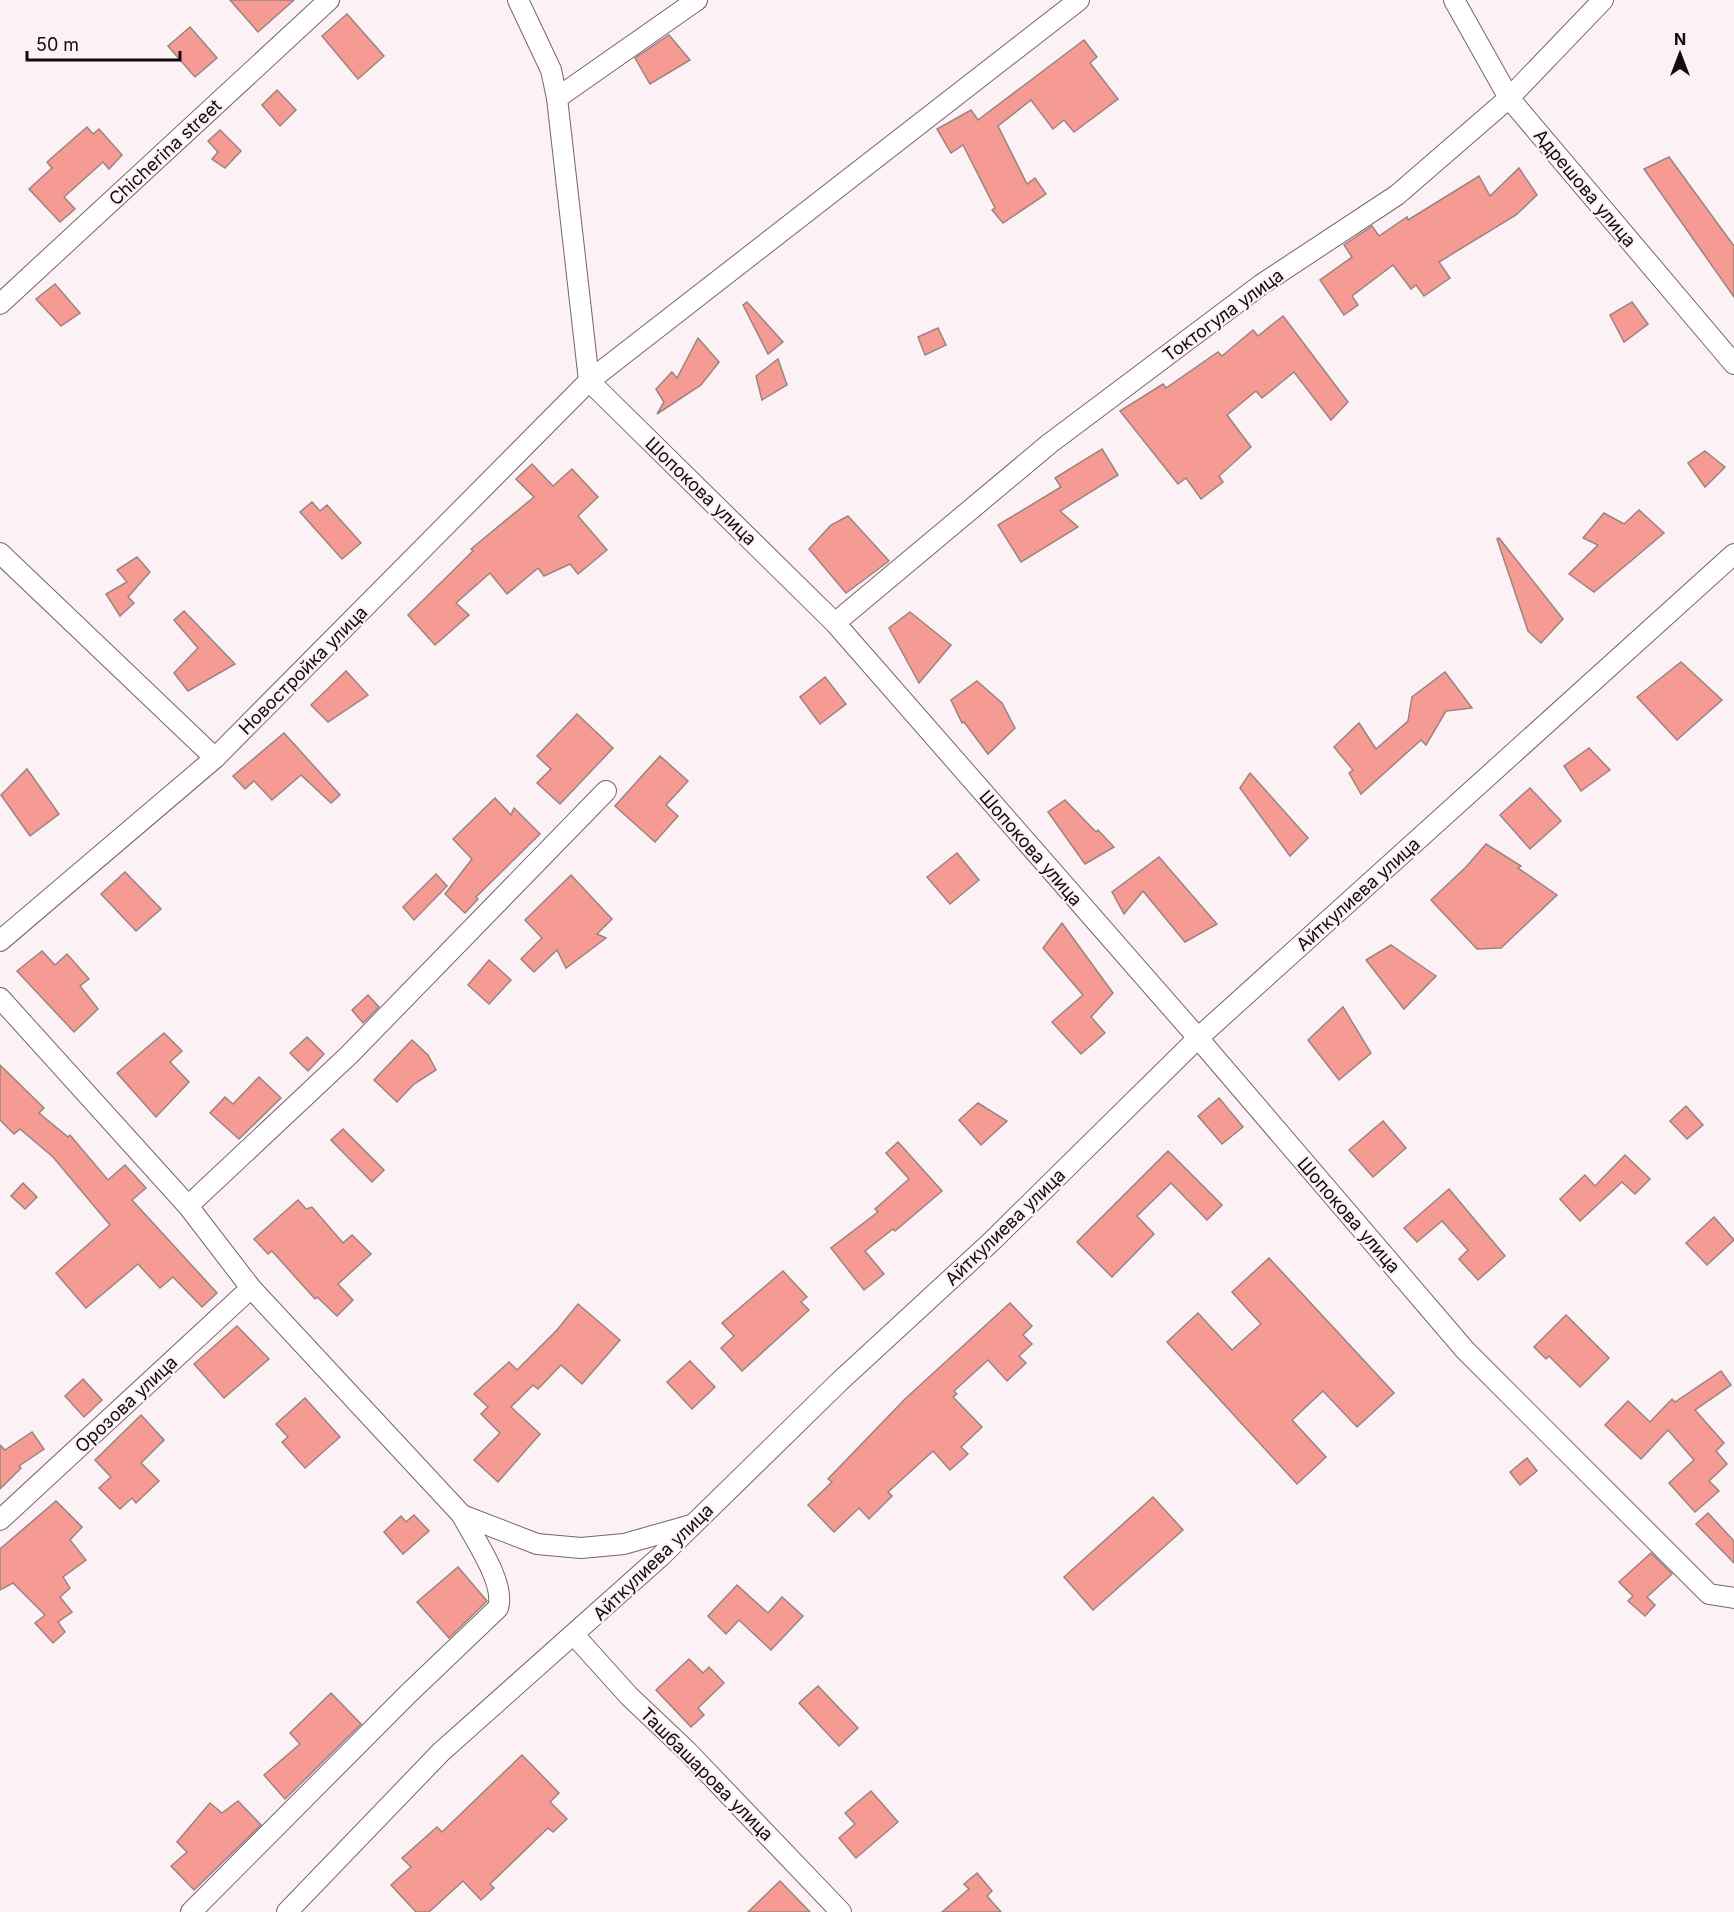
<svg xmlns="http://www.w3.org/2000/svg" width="1734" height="1912" font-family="Inter,sans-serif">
<rect width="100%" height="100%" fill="#fcf2f5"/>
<g fill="#f69b93" stroke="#9b8380" stroke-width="1.5">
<polygon points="230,0 294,0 258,32"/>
<polygon points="347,14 384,56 358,79 322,36"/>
<polygon points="190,27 217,58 195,77 168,46"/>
<polygon points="669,35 690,60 650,84 635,58"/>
<polygon points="1084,40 1097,57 1090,63 1118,99 1074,132 1064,120 1053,129 1031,100 998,126 1027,184 1035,178 1046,194 1003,223 992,210 995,208 963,145 951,153 937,129 971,110 978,120"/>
<polygon points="277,90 296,110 280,126 262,105"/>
<polygon points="87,127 93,134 99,129 122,155 109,169 103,162 64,197 75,209 60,222 29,189 52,168 47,162"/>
<polygon points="220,130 241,151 225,168 212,159 218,152 208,141"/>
<polygon points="1669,157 1734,246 1734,297 1644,169"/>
<polygon points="1519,168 1537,195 1516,215 1439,262 1450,278 1424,296 1416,285 1411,289 1393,265 1352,296 1358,305 1344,315 1320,280 1352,257 1344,245 1372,226 1379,236 1407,217 1408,220 1479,176 1490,196"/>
<polygon points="55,284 80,313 61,326 36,299"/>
<polygon points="747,302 783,342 768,354 743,305"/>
<polygon points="1632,302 1648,324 1624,342 1610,315"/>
<polygon points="1283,316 1348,402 1331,420 1294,372 1262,398 1256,391 1227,415 1251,447 1219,476 1223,482 1201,499 1186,478 1178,484 1120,411 1163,384 1166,388 1218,352 1222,356 1253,330 1258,336"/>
<polygon points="938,328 946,345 925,355 918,337"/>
<polygon points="698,338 719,362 701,385 657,414 664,402 656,389 672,372 677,378"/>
<polygon points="778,359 787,385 762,400 756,376"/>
<polygon points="1102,449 1118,475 1060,511 1078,527 1021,562 998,525 1061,487 1055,478"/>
<polygon points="1705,451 1725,467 1705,487 1688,463"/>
<polygon points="532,464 553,486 572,469 598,497 578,516 607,550 578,574 570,564 544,576 538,568 507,594 490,573 456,603 469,615 435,645 408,615 473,551 471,549 534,497 516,479"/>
<polygon points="312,502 320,511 327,505 361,543 342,559 300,512"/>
<polygon points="1639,510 1664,533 1594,592 1569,574 1598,545 1583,538 1604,513 1624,524"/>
<polygon points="848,516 889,561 846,593 809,549 831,525"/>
<polygon points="1499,538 1563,619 1541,643 1528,631 1497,539"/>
<polygon points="137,557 150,572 128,597 134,603 120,616 106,594 127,582 117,570"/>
<polygon points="184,611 235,664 188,691 174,673 198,648 174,620"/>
<polygon points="910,612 951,645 919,683 889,628"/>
<polygon points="1681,662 1722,700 1677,740 1637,697"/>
<polygon points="346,671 368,695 328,722 311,705"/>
<polygon points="1445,672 1472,708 1446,711 1426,745 1421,740 1361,794 1349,773 1353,770 1334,747 1359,723 1376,749 1408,721 1412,697"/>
<polygon points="825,677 846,704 820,724 800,697"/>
<polygon points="977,681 1002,703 1015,728 988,754 964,722 962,723 951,700"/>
<polygon points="577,714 613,748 560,804 537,783 551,769 537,756"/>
<polygon points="284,733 340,795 331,803 301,775 272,800 254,781 245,789 233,776"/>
<polygon points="1589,748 1610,770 1581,791 1564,766"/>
<polygon points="660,756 688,781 666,805 678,816 655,842 615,806"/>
<polygon points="27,769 59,814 30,836 1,795"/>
<polygon points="1250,773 1308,838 1290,856 1240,788"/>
<polygon points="1530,788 1561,821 1530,849 1500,815"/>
<polygon points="495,798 511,815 514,808 540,834 476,897 478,899 465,913 445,894 472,859 453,839"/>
<polygon points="1065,800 1096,832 1098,830 1114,847 1085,864 1048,812"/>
<polygon points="1486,844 1521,866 1518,868 1557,895 1501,948 1477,949 1431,900 1466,867"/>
<polygon points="957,853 979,880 950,904 927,877"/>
<polygon points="1159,857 1217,924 1185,942 1143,891 1124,914 1112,892"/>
<polygon points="125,872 161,909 136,931 101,894"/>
<polygon points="436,874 447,886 414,920 403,907"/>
<polygon points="571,875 612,919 597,934 606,938 566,968 557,950 534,972 521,959 542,938 525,920"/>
<polygon points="1062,923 1113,993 1091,1017 1105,1033 1081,1054 1052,1022 1083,995 1043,948"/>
<polygon points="1391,945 1436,976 1404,1009 1366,960"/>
<polygon points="42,951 55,965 67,954 89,979 80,986 98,1009 74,1032 17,971"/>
<polygon points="489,960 511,980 489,1004 468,985"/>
<polygon points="368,995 379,1007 363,1023 352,1010"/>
<polygon points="1343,1007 1371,1053 1339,1080 1308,1040"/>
<polygon points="164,1033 182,1051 170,1062 189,1082 156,1117 117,1073"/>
<polygon points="307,1037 324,1054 308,1071 290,1053"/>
<polygon points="412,1040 428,1055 436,1070 414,1084 397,1102 374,1080"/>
<polygon points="0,1065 44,1108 39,1113 68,1137 70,1135 108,1180 125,1165 146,1188 132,1200 217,1293 202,1307 173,1277 160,1288 138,1264 86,1308 56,1273 110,1225 53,1157 20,1129 14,1134 0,1120"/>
<polygon points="259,1077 281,1098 239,1139 210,1113 225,1097 233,1104"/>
<polygon points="1219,1098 1243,1127 1222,1144 1198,1116"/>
<polygon points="978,1103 1007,1121 981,1145 959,1120"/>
<polygon points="1686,1106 1703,1125 1687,1139 1670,1121"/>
<polygon points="1383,1121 1406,1148 1373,1177 1349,1150"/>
<polygon points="343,1129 384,1170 372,1182 331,1140"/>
<polygon points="898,1142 942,1191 895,1231 893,1229 865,1251 884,1274 864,1290 831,1248 878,1212 875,1209 909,1179 886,1153"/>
<polygon points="1168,1151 1222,1205 1207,1220 1171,1183 1137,1216 1154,1234 1112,1277 1077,1242"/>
<polygon points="1625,1155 1650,1179 1635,1194 1622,1182 1580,1221 1560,1199 1585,1175 1595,1186"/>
<polygon points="23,1183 37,1197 25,1209 11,1196"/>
<polygon points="1449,1189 1505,1256 1478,1280 1459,1259 1468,1250 1442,1221 1417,1242 1404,1228"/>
<polygon points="298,1200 306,1209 312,1207 343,1243 352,1235 371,1254 338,1284 353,1300 337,1316 317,1297 315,1299 272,1251 268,1254 254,1239"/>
<polygon points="1714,1217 1734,1240 1707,1265 1686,1243"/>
<polygon points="1269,1258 1394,1393 1357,1427 1323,1391 1292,1420 1326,1457 1297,1484 1167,1342 1198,1313 1232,1350 1261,1324 1232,1292"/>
<polygon points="783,1271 807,1297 801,1302 809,1310 742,1371 721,1348 734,1336 722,1323"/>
<polygon points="1010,1303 1032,1326 1023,1335 1032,1344 1019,1356 1026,1363 1007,1381 988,1360 954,1391 957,1394 953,1397 982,1427 961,1447 968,1454 950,1470 933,1451 888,1492 892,1496 869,1519 859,1508 834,1532 808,1505 832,1482 828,1479 905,1399"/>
<polygon points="578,1304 620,1340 582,1384 561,1365 538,1389 533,1385 511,1407 540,1434 498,1482 474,1460 500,1433 481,1414 488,1407 474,1394 509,1362 517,1370 557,1330"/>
<polygon points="1566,1315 1609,1358 1580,1387 1549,1356 1546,1359 1534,1347"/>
<polygon points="237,1326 269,1359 224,1398 194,1364"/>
<polygon points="690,1361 715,1387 692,1409 667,1382"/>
<polygon points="1721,1371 1731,1385 1695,1410 1724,1443 1716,1451 1727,1464 1709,1481 1719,1491 1695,1512 1669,1483 1694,1460 1668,1430 1641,1459 1605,1425 1628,1401 1650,1422 1672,1399 1675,1402"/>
<polygon points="83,1379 102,1400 84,1417 65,1396"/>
<polygon points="305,1398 340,1437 305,1468 282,1442 288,1437 276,1424"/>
<polygon points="141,1415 164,1440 141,1463 159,1481 136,1503 132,1498 120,1509 99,1488 111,1477 95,1460"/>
<polygon points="32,1432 44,1449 19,1466 21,1468 0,1489 0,1445 5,1450"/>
<polygon points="1527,1458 1537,1471 1520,1485 1510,1472"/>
<polygon points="1153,1497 1183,1530 1093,1610 1064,1577"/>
<polygon points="56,1501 82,1527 70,1540 86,1560 63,1577 70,1588 60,1597 72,1612 58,1622 65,1632 53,1643 35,1623 45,1615 13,1583 0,1590 0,1549"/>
<polygon points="1708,1513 1734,1541 1734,1563 1696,1524"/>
<polygon points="414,1515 429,1531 403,1554 384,1532 401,1516 406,1522"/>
<polygon points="1651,1553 1672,1574 1647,1597 1655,1605 1645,1616 1628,1601 1633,1596 1619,1582"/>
<polygon points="458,1567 487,1601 449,1638 417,1602"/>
<polygon points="737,1585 768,1613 782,1597 803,1616 771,1650 739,1620 726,1634 708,1616"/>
<polygon points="689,1659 703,1673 709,1667 724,1683 698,1708 704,1715 691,1727 656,1690"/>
<polygon points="818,1686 858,1728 839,1746 799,1703"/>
<polygon points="331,1693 361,1724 285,1799 264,1775 300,1744 290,1733"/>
<polygon points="522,1755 559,1793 550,1802 567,1819 553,1832 548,1828 490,1884 494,1888 481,1900 463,1881 429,1912 416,1912 391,1885 411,1867 402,1858 437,1827 442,1832"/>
<polygon points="871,1791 898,1822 856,1858 839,1838 855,1824 845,1813"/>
<polygon points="238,1801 261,1825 194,1890 171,1866 187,1852 177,1842 210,1803 222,1813"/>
<polygon points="977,1873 992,1891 987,1896 1001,1912 942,1912 969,1889 964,1884"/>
<polygon points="780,1881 810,1912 748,1912"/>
</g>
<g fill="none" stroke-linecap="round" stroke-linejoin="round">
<defs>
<g id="minor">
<polyline points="518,0 551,70 557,98 589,381 835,623 1198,1038 1465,1350 1709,1594 1734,1598"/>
<polyline points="1454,0 1509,98 1734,364"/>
<polyline points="557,98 697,0"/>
<polyline points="0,304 329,0"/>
<polyline points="0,553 215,758"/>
<polyline points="835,623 1049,444 1262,284 1397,195 1509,98 1603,0"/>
<polyline points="0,941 215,758 589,381 1079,0"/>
<polyline points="0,998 188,1206 251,1288 462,1515 537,1544 581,1548 624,1544 691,1525"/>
<polyline points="188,1206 349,1055 606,791"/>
<polyline points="0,1520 251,1288"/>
<polyline points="575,1636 629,1696 688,1752 841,1912"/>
<path d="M191 1912 408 1694 498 1608C506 1583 474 1539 462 1515"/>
<polyline points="287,1912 441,1752 661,1556 839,1382 991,1242 1198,1038 1734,554"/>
</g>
</defs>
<use href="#minor" stroke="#7a646b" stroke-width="22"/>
<use href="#minor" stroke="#fff" stroke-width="20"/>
</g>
<g text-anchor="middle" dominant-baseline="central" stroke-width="4.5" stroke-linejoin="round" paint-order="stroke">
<g font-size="18" fill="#130b0d" stroke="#fcf2f5">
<text transform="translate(165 152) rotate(-43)">Chicherina street</text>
<text transform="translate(1585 188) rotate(50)">Адрешова улица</text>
<text transform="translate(1223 315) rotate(-36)">Токтогула улица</text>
<text transform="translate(701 491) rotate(44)">Шопокова улица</text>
<text transform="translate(303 670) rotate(-45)">Новостройка улица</text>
<text transform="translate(1031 848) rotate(49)">Шопокова улица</text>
<text transform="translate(1358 894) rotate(-42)">Айткулиева улица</text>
<text transform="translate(1349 1215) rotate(49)">Шопокова улица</text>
<text transform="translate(1005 1227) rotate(-44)">Айткулиева улица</text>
<text transform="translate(126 1404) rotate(-43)">Орозова улица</text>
<text transform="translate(653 1562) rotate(-44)">Айткулиева улица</text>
<text transform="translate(707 1774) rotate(45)">Ташбашарова улица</text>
</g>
</g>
<g transform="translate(1680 54)" stroke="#fcf2f5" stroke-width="4.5" paint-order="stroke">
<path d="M0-4.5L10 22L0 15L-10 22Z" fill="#130b0d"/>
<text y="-9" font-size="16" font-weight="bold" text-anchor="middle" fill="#130b0d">N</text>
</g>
<path d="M27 51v9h153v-9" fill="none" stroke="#130b0d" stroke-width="3"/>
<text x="36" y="51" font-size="18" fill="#130b0d" stroke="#fcf2f5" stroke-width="4.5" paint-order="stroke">50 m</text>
</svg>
